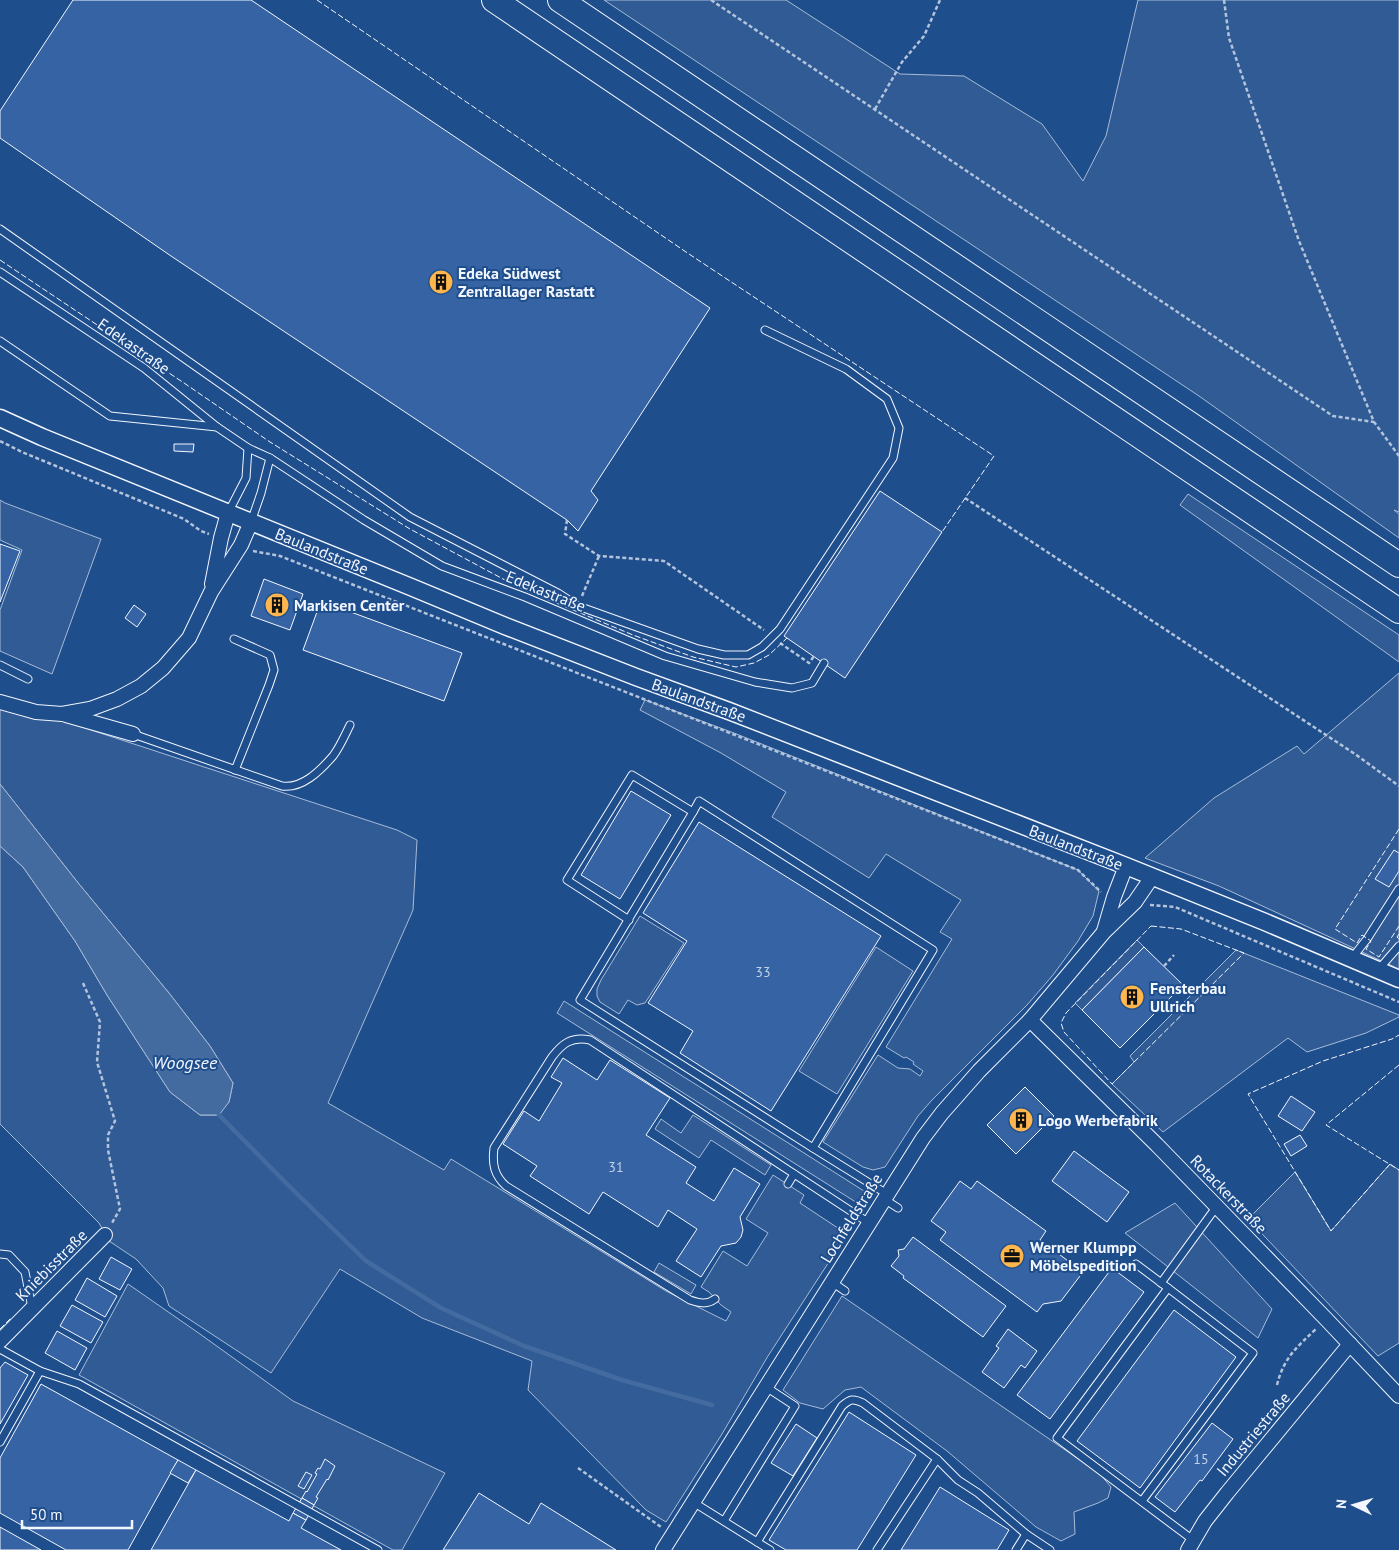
<svg xmlns="http://www.w3.org/2000/svg" width="1399" height="1550" font-family="'PT Sans',sans-serif">
<rect width="100%" height="100%" fill="#1f4e8c"/>
<g fill="#305b95" stroke="#a8bbd7">
<polygon points="604,0 786,0 900,74 964,76 1042,124 1083,181 1106,136 1138,0 1399,0 1399,512 1394,510 1399,514 1399,538 1199,396"/>
<polygon points="1188,494 1399,635 1399,662 1180,505"/>
<polygon points="0,500 5,503 101,539 52,674 0,651 0,610 22,550 0,540"/>
<polygon points="1399,673 1399,969 1219,886 1145,858 1214,798 1297,746 1304,754"/>
<polygon points="645,700 734,733 1078,870 1099,891 1093,916 1078,941 1053,975 1027,1005 932,1100 918,1116 885,1167 873,1170 863,1167 823,1142 878,1055 898,1068 910,1069 920,1076 923,1071 913,1064 914,1062 906,1057 904,1058 886,1047 952,939 940,932 961,900 886,854 869,878 772,817 786,792 721,753 640,710"/>
<polygon points="0,702 36,712 397,830 417,840 413,910 328,1103 444,1170 451,1159 666,1291 726,1321 731,1312 721,1305 709,1292 701,1287 723,1251 747,1266 768,1233 746,1219 773,1175 804,1195 800,1203 847,1234 768,1356 722,1434 666,1522 646,1510 528,1390 532,1361 422,1318 340,1269 271,1373 169,1306 163,1288 136,1259 109,1241 99,1223 0,1124 0,846 23,867 37,887 75,941 107,995 170,1092 200,1115 218,1115 229,1102 233,1083 210,1046 169,993 79,884 0,784"/>
<polygon points="640,916 684,943 645,1003 637,1005 628,1000 619,1014 600,1002 597,996 597,989 601,980"/>
<polygon points="1137,940 1144,947 1082,1010 1075,1003"/>
<polygon points="876,947 913,971 837,1094 799,1071"/>
<polygon points="1236,950 1399,1015 1399,1017 1366,1033 1307,1052 1288,1038 1163,1132 1112,1084 1134,1062 1130,1056"/>
<polygon points="564,1001 864,1191 865,1196 862,1206 557,1013"/>
<polygon points="693,1115 771,1165 765,1175 711,1140 699,1158 655,1129 661,1119 681,1133"/>
<polygon points="1390,1164 1399,1170 1399,1343 1378,1356 1248,1219 1295,1172 1331,1231"/>
<polygon points="1175,1203 1272,1309 1258,1338 1125,1233"/>
<polygon points="659,1263 696,1285 691,1294 654,1272"/>
<polygon points="128,1284 200,1334 293,1401 445,1473 402,1550 393,1550 79,1375"/>
<polygon points="842,1296 1100,1474 1111,1487 1108,1498 1098,1503 1074,1512 1075,1534 1061,1541 1036,1527 947,1451 861,1387 845,1390 823,1409 800,1403 783,1390"/>
</g>
<polygon fill="#446ba0" stroke="#a8bbd7" points="0,784 79,884 169,993 210,1046 233,1083 229,1102 219,1115 200,1115 170,1092 107,995 75,941 37,887 23,867 0,846"/>
<g fill="none" stroke-linecap="round" stroke-linejoin="round">
<polyline stroke="#446ba0" stroke-width="4.5" points="219,1115 286,1183 366,1261 441,1308 524,1346 622,1380 712,1405"/>
</g>
<g fill="#3563a3" stroke="#f2f6ff">
<polygon points="73,0 251,0 710,308 591,491 598,500 578,531 567,520 171,256 0,138 0,111"/>
<polygon points="174,444 194,444 193,452 174,451"/>
<polygon points="880,491 942,532 845,678 784,636"/>
<polygon points="0,544 20,551 0,602"/>
<polygon points="264,579 303,594 290,630 251,616"/>
<polygon points="321,601 462,653 444,701 303,650"/>
<polygon points="134,605 146,614 137,627 125,618"/>
<polygon points="631,791 671,815 620,899 581,875"/>
<polygon points="699,822 881,936 771,1111 680,1053 693,1031 648,1003 687,941 643,913"/>
<polygon points="1394,850 1399,853 1399,871 1389,887 1375,879"/>
<polygon points="1144,947 1183,985 1120,1048 1082,1010"/>
<polygon points="563,1058 597,1080 610,1060 670,1098 646,1135 696,1167 686,1183 714,1201 734,1168 760,1184 740,1217 743,1230 741,1237 736,1243 721,1246 701,1277 676,1261 697,1229 668,1210 658,1227 603,1192 589,1214 530,1176 537,1166 503,1144 524,1111 539,1121 562,1083 551,1077"/>
<polygon points="1025,1087 1054,1116 1016,1154 987,1125"/>
<polygon points="1291,1096 1315,1112 1302,1131 1278,1116"/>
<polygon points="1300,1135 1307,1146 1291,1156 1284,1144"/>
<polygon points="1074,1151 1129,1192 1107,1222 1052,1181"/>
<polygon points="960,1181 971,1189 977,1181 1046,1231 1040,1240 1083,1272 1061,1301 1043,1304 1037,1312 940,1240 946,1232 931,1221"/>
<polygon points="913,1237 1006,1306 983,1337 903,1278 904,1276 891,1266 899,1256 898,1250 904,1249"/>
<polygon points="111,1257 132,1269 120,1290 99,1279"/>
<polygon points="1112,1268 1144,1292 1050,1419 1017,1395"/>
<polygon points="87,1278 117,1296 105,1317 75,1300"/>
<polygon points="72,1305 103,1322 91,1343 60,1326"/>
<polygon points="1174,1310 1236,1357 1140,1488 1077,1441"/>
<polygon points="1008,1329 1037,1351 1025,1368 1021,1365 1004,1388 982,1372 999,1348 996,1346"/>
<polygon points="57,1331 87,1348 75,1370 45,1353"/>
<polygon points="5,1362 28,1375 0,1424 0,1368"/>
<polygon points="41,1384 178,1460 128,1550 66,1550 0,1513 0,1458"/>
<polygon points="849,1412 916,1455 857,1550 786,1550 769,1540"/>
<polygon points="1212,1423 1233,1439 1202,1481 1200,1480 1175,1512 1155,1497"/>
<polygon points="796,1424 817,1438 793,1476 771,1463"/>
<polygon points="325,1459 335,1466 328,1480 327,1479 316,1497 318,1498 314,1505 302,1498 306,1491 307,1492 317,1474 315,1473 318,1468 320,1469"/>
<polygon points="178,1460 196,1470 188,1483 170,1473"/>
<polygon points="196,1470 289,1521 293,1513 306,1520 301,1528 341,1550 151,1550"/>
<polygon points="306,1472 312,1475 304,1489 298,1486"/>
<polygon points="940,1487 1009,1530 997,1550 901,1550"/>
<polygon points="479,1493 529,1524 541,1503 616,1550 443,1550"/>
<polygon points="302,1498 314,1505 306,1520 293,1513"/>
<polygon points="0,1527 41,1550 0,1550"/>
</g>
<g fill="none" stroke-linecap="round" stroke-linejoin="round">
<defs>
<g id="service">
<polyline points="0,229 410,517 558,593 578,606 698,649 724,655 748,655 762,647 780,629 893,458 899,428 887,399 846,369 765,330"/>
<polyline points="0,272 144,368 217,427 248,448 270,458 364,520 442,566 525,597 665,656 755,682 792,688 812,683 824,663"/>
<polyline points="0,341 110,416 217,427"/>
<polyline points="228,513 246,478 248,448"/>
<polyline points="251,522 261,493 270,458"/>
<polyline points="234,639 270,655 274,670 269,685 235,770"/>
<polyline points="0,665 28,679"/>
<path d="M133 734 282 786C302 789 320 771 333 756 340 747 345 735 350 725"/>
<polyline points="693,812 699,801 933,950 813,1148 887,1194"/>
<polyline points="629,920 567,880 632,775 693,812 580,1000 813,1148"/>
<polyline points="1352,958 1367,939 1399,889"/>
<polyline points="1378,970 1399,946"/>
<polyline points="788,1184 794,1174"/>
<polyline points="884,1199 898,1208"/>
<polyline points="0,1254 9,1255 25,1272 32,1308"/>
<polyline points="1136,1264 1168,1288 1057,1438 1193,1540"/>
<polyline points="832,1282 845,1291"/>
<polyline points="1161,1283 1217,1206"/>
<path d="M715 1299C707 1305 699 1303 690 1300L506 1186C494 1175 492 1164 494 1148L552 1057C562 1044 571 1036 590 1040L869 1223"/>
<polyline points="0,1349 40,1371 79,1384 378,1550"/>
<polyline points="0,1442 40,1371"/>
<polyline points="1142,1501 1253,1353 1168,1288"/>
<polyline points="693,1502 770,1550"/>
<polyline points="724,1521 795,1406 766,1387"/>
<path d="M757 1542 842 1406C850 1399 853 1398 863 1403L937 1459 958 1480 978 1493 1026 1534 1050 1550"/>
<polyline points="877,1550 937,1459"/>
<polyline points="1016,1550 1026,1534"/>
</g>
<g id="minor">
<polyline points="212,584 221,538 228,513"/>
<polyline points="0,702 36,712 62,714 90,709 117,699 141,686 163,668 189,638 211,592 241,545 251,522"/>
<polyline points="66,715 133,734"/>
<polyline points="1104,931 1114,897 1126,866"/>
<polyline points="1030,1020 1157,1145 1327,1320 1399,1396"/>
<polyline points="0,1341 105,1235"/>
<polyline points="663,1550 923,1138 942,1113 979,1071 1030,1020 1104,932 1135,902 1152,877"/>
<polyline points="1188,1550 1205,1521 1227,1493 1350,1344"/>
</g>
<polyline id="tertiary" points="0,418 42,437 411,587 505,626 636,677 729,711 1126,866 1265,922 1399,979"/>
<g id="motorway">
<polyline points="494,0 1399,611"/>
<polyline points="560,0 1399,565"/>
</g>
</defs>
<use href="#service" stroke="#f2f6ff" stroke-width="9"/>
<use href="#minor" stroke="#f2f6ff" stroke-width="16"/>
<use href="#tertiary" stroke="#f2f6ff" stroke-width="19"/>
<use href="#motorway" stroke="#f2f6ff" stroke-width="26"/>
<g stroke="#b3c4dc" stroke-width="2.5" stroke-dasharray="4 2.5" stroke-linecap="butt">
<polyline points="711,0 1333,416 1374,422"/>
<polyline points="1224,0 1229,38 1299,241 1374,422 1399,456"/>
<polyline points="875,109 902,62 924,36 940,0"/>
<polyline points="0,441 22,452 184,519 201,531 209,534"/>
<polyline points="965,498 1355,754 1399,786"/>
<polyline points="567,520 565,534 599,556 664,561 764,630"/>
<polyline points="253,551 280,556 1078,870 1101,892"/>
<polyline points="582,596 599,556"/>
<polyline points="780,643 809,663 814,656"/>
<polyline points="1150,905 1175,907 1399,1002"/>
<polyline points="1164,966 1174,955"/>
<polyline points="83,983 100,1022 97,1062 115,1121 108,1135 108,1150 120,1209 112,1223"/>
<path d="M1277 1385C1284 1357 1297 1347 1317 1328"/>
<polyline points="578,1468 661,1527"/>
</g>
<use href="#service" stroke="#1f4e8c" stroke-width="7"/>
<use href="#minor" stroke="#1f4e8c" stroke-width="14"/>
<use href="#tertiary" stroke="#1f4e8c" stroke-width="16"/>
<use href="#motorway" stroke="#1f4e8c" stroke-width="24"/>
<g stroke="#f2f6ff" stroke-width="1" stroke-dasharray="6 2.5" stroke-linecap="butt">
<polyline points="317,0 686,252 994,456 942,532"/>
<polyline points="0,260 184,383 270,442 410,529 518,587 633,635 693,657 736,667 754,663 769,655 787,638"/>
<polyline points="1399,829 1335,929 1357,943 1362,935 1371,941 1366,949 1379,957 1399,926"/>
<polygon points="1151,926 1181,929 1244,953 1112,1084 1064,1032 1061,1023 1066,1013"/>
<polyline points="1399,934 1397,937 1399,939"/>
<polyline points="1399,1065 1326,1125 1399,1170"/>
<polyline points="1390,1164 1331,1231 1248,1094 1323,1061 1392,1039 1399,1035"/>
<polyline points="0,1329 12,1317"/>
</g>
</g>
<defs>
<symbol id="building-disc" viewBox="-11 -11 22 22"><circle r="9.5" fill="#ffb74d" stroke="#1f4e8c"/><path d="M-4-6H4V6H1V3H-1V6H-4ZM-2.5-4.3h1.7v1.8h-1.7ZM.8-4.3h1.7v1.8H.8ZM-2.5-1h1.7V.8h-1.7ZM.8-1h1.7V.8H.8Z" fill="#111"/></symbol>
<symbol id="office-disc" viewBox="-11 -11 22 22"><circle r="9.5" fill="#ffb74d" stroke="#1f4e8c"/><path d="M-6-3h4V-5.5h4V-3h4V5H-6ZM-1-4.5V-3h2v-1.5ZM-6 0V1H6V0Z" fill="#111"/></symbol>
</defs>
<g fill-rule="evenodd">
<use href="#building-disc" x="427" y="268" width="28" height="28"/>
<use href="#building-disc" x="263" y="591" width="28" height="28"/>
<use href="#building-disc" x="1118" y="983" width="28" height="28"/>
<use href="#building-disc" x="1007" y="1106" width="28" height="28"/>
<use href="#office-disc" x="998" y="1242" width="28" height="28"/>
</g>
<g text-anchor="middle" dominant-baseline="central" stroke-width="4" stroke-linejoin="round" paint-order="stroke">
<g font-size="14" fill="#c3d1e8">
<text x="763" y="972">33</text>
<text x="616" y="1167">31</text>
<text x="1201" y="1459">15</text>
</g>
<g font-size="16" font-weight="bold" fill="#f2f6ff" stroke="#1f4e8c" text-anchor="start">
<text x="458" y="273">Edeka Südwest<tspan x="458" dy="18">Zentrallager Rastatt</tspan></text>
<text x="294" y="605">Markisen Center</text>
<text x="1150" y="988">Fensterbau<tspan x="1150" dy="18">Ullrich</tspan></text>
<text x="1038" y="1120">Logo Werbefabrik</text>
<text x="1030" y="1247">Werner Klumpp<tspan x="1030" dy="18">Möbelspedition</tspan></text>
</g>
<g font-size="16" fill="#f2f6ff" stroke="#1f4e8c">
<text transform="translate(134 346) rotate(35)">Edekastraße</text>
<text transform="translate(322 551) rotate(22)">Baulandstraße</text>
<text transform="translate(546 591) rotate(22)">Edekastraße</text>
<text transform="translate(699 700) rotate(20)">Baulandstraße</text>
<text transform="translate(1076 847) rotate(21)">Baulandstraße</text>
<text transform="translate(1229 1194) rotate(46)">Rotackerstraße</text>
<text transform="translate(851 1218) rotate(-58)">Lochfeldstraße</text>
<text transform="translate(51 1265) rotate(-45)">Kniebisstraße</text>
<text transform="translate(1253 1434) rotate(-50)">Industriestraße</text>
</g>
<g font-size="18" font-style="italic" fill="#f2f6ff" stroke="#1f4e8c">
<text x="185" y="1062">Woogsee</text>
</g>
</g>
<g transform="translate(1354 1505) rotate(275)" stroke="#1f4e8c" stroke-width="4" paint-order="stroke">
<path d="M0-4L9 19L0 12L-9 19Z" fill="#f2f6ff"/>
<text y="-8" font-size="14" font-weight="bold" text-anchor="middle" fill="#f2f6ff">N</text>
</g>
<path d="M22 1520v8h110v-8" fill="none" stroke="#f2f6ff" stroke-width="2.5"/>
<text x="30" y="1520" font-size="15" fill="#f2f6ff" stroke="#1f4e8c" stroke-width="4" paint-order="stroke">50 m</text>
</svg>
